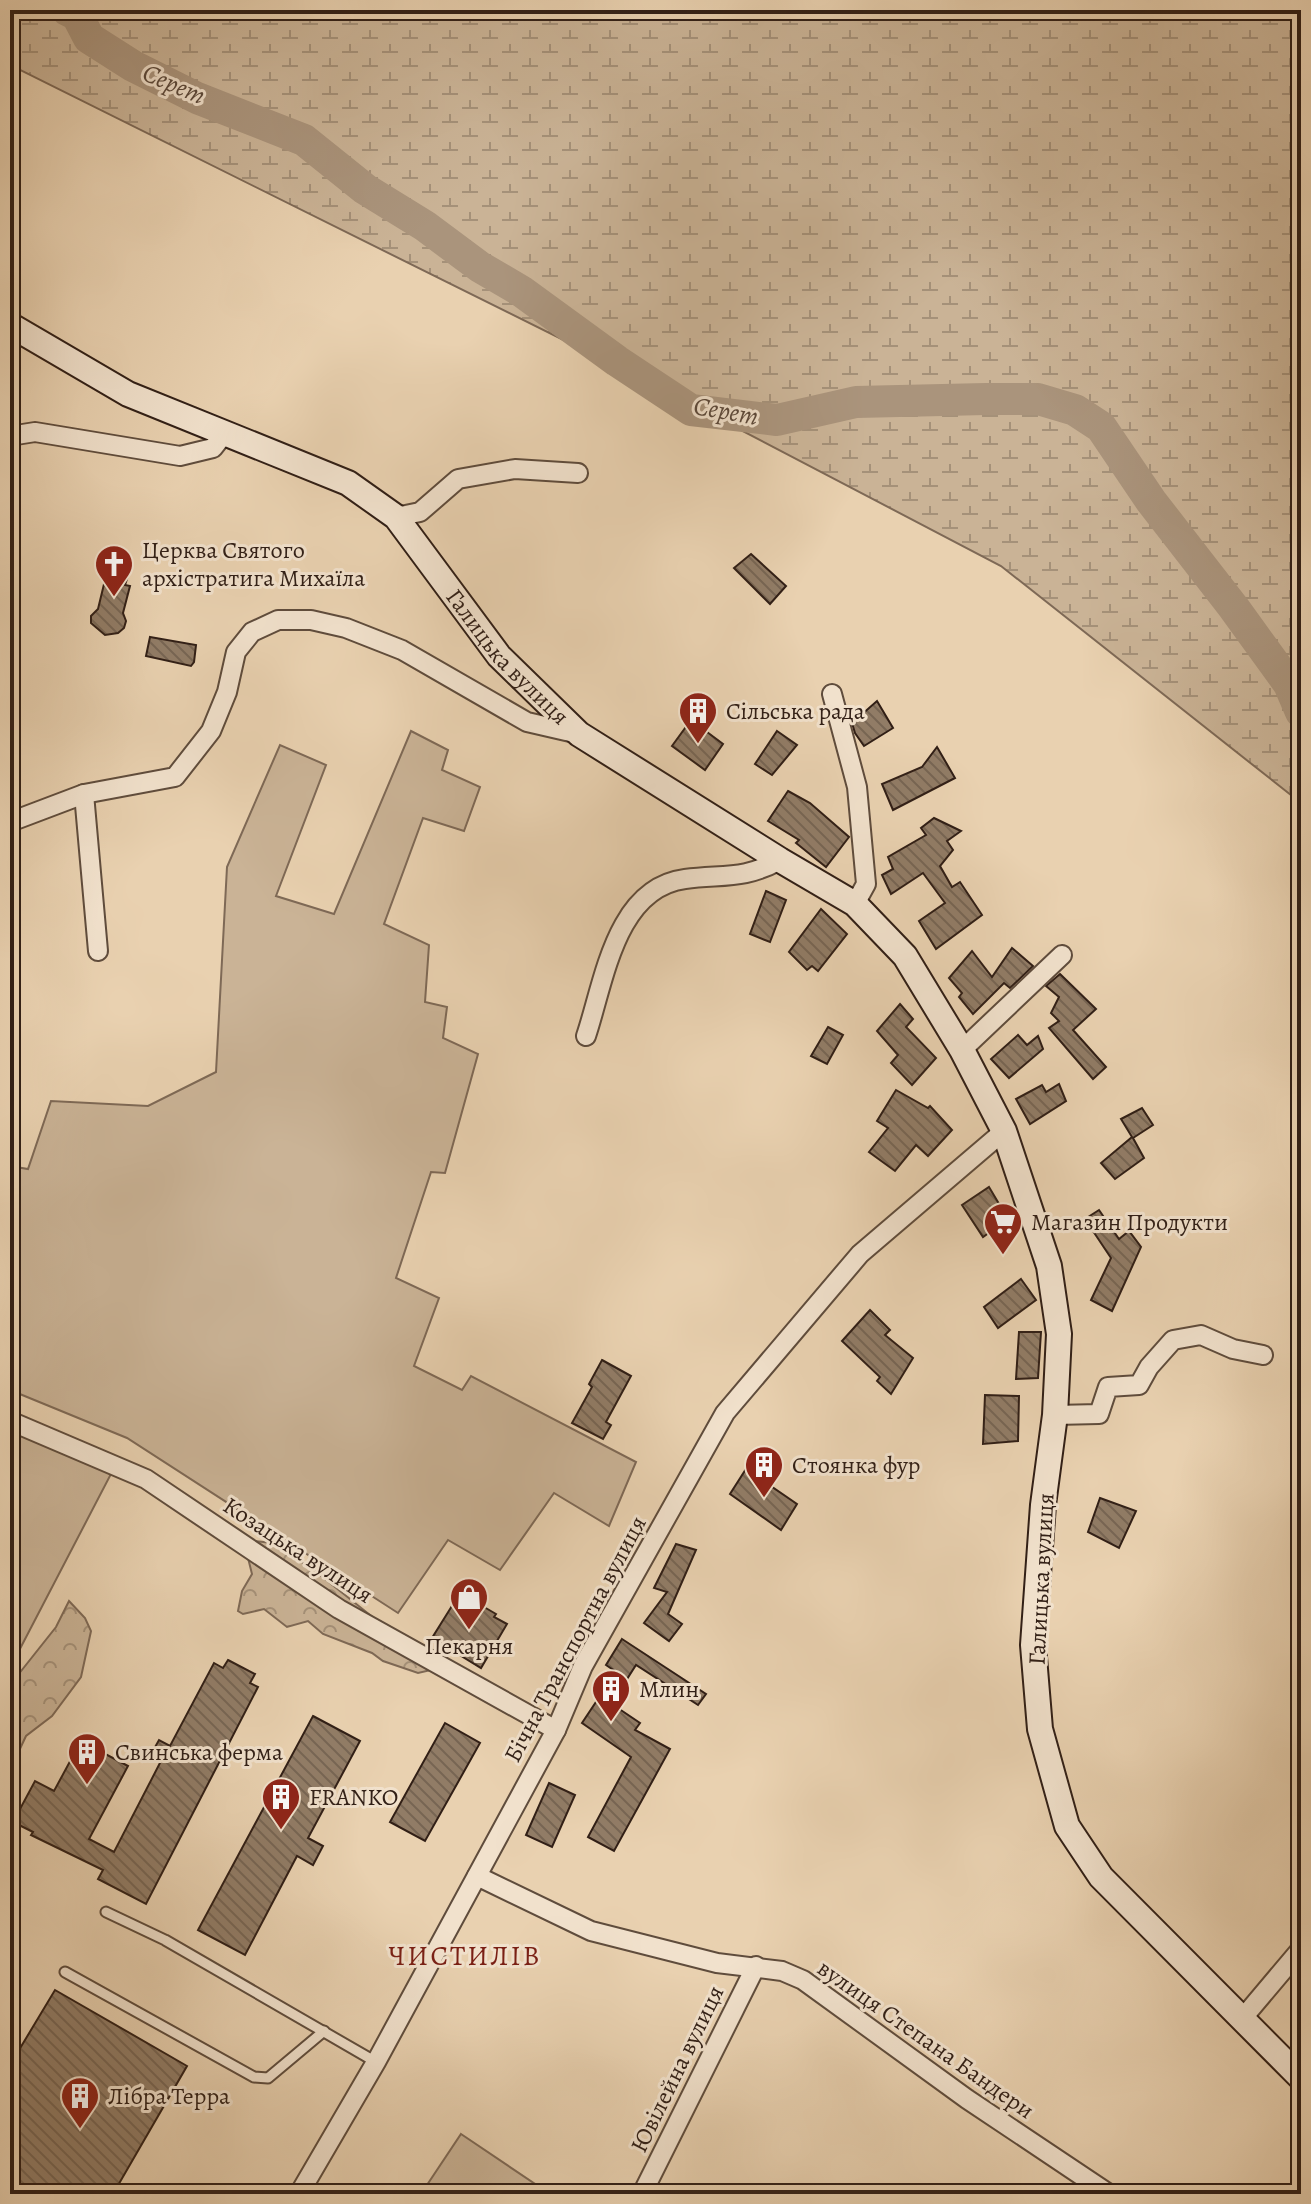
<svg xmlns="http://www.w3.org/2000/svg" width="1311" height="2204" font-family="Alegreya,serif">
<defs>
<pattern id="forest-crowns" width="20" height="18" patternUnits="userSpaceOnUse" patternTransform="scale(2)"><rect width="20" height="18" fill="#cab396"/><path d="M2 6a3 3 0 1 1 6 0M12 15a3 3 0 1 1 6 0" fill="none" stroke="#a59179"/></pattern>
<pattern id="wetland-marsh" width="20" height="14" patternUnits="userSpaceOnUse" patternTransform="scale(2)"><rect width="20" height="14" fill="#cab396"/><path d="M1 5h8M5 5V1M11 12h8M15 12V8" fill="none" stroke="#a59179"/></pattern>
<pattern id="building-back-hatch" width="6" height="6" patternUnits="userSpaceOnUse" patternTransform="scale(2)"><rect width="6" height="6" fill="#917c66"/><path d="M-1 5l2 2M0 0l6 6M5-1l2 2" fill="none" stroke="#776553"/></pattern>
</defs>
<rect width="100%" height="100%" fill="#e9d1b0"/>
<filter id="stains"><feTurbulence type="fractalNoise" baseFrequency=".0025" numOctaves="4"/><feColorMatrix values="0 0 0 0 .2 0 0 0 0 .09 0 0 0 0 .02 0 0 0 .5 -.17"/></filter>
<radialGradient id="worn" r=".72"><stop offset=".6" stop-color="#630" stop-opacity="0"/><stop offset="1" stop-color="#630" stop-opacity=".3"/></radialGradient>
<g fill="url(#forest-crowns)" stroke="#7e6956" stroke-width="2">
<polygon points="254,1541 273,1543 315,1571 375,1619 430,1649 431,1670 418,1673 383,1661 372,1653 323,1634 308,1621 287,1627 264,1609 243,1614 238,1611 242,1591 252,1574 247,1554"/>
<polygon points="69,1601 85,1618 91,1631 81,1677 52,1716 26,1736 10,1770 10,1685 56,1627"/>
</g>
<polygon fill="url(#wetland-marsh)" stroke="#7e6956" stroke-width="2" points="10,10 1301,10 1301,803 1001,566 664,390 10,65"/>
<g fill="#cab396" stroke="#7e6956" stroke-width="2">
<polygon points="411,731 448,750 442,770 480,787 464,831 423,818 384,924 429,945 425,1002 447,1007 443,1038 478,1054 445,1173 431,1172 396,1278 439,1298 414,1366 462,1390 471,1376 636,1462 609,1526 554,1493 500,1570 448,1540 398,1613 127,1438 10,1390 10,1166 28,1169 51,1101 148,1106 216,1072 227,867 280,745 326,765 276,896 334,914"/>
<polygon points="10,1421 112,1472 10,1668"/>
<polygon points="461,2134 550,2194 421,2194"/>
</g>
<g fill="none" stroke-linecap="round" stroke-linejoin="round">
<polyline stroke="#aa947c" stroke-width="32" points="67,10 77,15 89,38 133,66 197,98 304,140 365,189 425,226 480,267 521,291 617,361 691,410 777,420 856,402 986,399 1038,399 1075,410 1101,427 1151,501 1234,608 1289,684 1301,712"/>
</g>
<g fill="url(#building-back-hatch)" stroke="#311f16" stroke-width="2">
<polygon points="751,554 786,586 770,604 734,568"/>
<polygon points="110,575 127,579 125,585 130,586 123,613 126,621 124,628 118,633 105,635 91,623 91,616 98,609 105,580 109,581"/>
<polygon points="150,637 196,645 194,662 191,666 146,656"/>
<polygon points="877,701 893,728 864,746 855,733 852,723"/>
<polygon points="691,720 723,744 705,770 672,746"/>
<polygon points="777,731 797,745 772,775 755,764"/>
<polygon points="937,747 955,778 893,810 882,784 922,767"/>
<polygon points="788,791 810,803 849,837 826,867 796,843 799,840 768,821"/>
<polygon points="934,818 961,831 947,841 953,850 940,866 952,887 960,882 982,915 936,949 919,921 945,903 923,873 891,894 882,875 893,869 888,857 926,835 921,828"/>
<polygon points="766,891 786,900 770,942 750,934"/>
<polygon points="821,909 847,934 818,971 812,966 807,970 789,952"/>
<polygon points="1012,948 1033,966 1010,988 1004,983 973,1014 959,997 962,993 949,978 972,951 992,977"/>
<polygon points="1060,974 1096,1009 1073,1030 1106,1067 1093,1079 1049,1028 1059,1021 1051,1013 1059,997 1046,986"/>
<polygon points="900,1004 913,1019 906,1027 936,1058 912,1085 891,1063 898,1055 877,1031"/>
<polygon points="828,1027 843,1035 827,1064 811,1056"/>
<polygon points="1018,1035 1027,1045 1038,1036 1043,1049 1009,1078 991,1059"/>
<polygon points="1059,1084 1066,1101 1030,1124 1016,1099 1042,1085 1046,1092"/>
<polygon points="896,1090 928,1108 930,1106 952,1130 928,1156 916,1145 895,1171 869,1152 888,1128 877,1121"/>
<polygon points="1142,1108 1153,1125 1133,1138 1144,1158 1115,1179 1101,1163 1132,1137 1121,1119"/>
<polygon points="989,1187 1008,1219 983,1237 962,1205"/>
<polygon points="1099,1210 1119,1239 1129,1231 1141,1247 1112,1311 1091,1300 1111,1258 1085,1219"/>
<polygon points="1021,1279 1036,1300 998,1328 984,1307"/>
<polygon points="870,1310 890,1330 885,1335 913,1358 891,1394 877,1381 880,1377 842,1341"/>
<polygon points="1019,1332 1041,1332 1038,1378 1016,1379"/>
<polygon points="602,1360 631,1376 606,1422 611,1425 603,1439 572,1423 592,1387 589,1384"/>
<polygon points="985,1395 1019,1396 1018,1441 983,1444"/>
<polygon points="746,1469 797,1504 781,1530 730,1494"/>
<polygon points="1100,1498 1136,1511 1119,1548 1088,1532"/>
<polygon points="676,1544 696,1550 668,1614 682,1624 669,1641 644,1623 667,1592 654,1588"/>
<polygon points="460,1593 496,1614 494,1617 507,1624 481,1668 432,1638"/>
<polygon points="622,1639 706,1694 698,1705 636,1665 627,1679 606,1665"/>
<polygon points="228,1660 255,1674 250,1683 258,1687 146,1904 98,1879 103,1870 31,1835 33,1832 13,1822 35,1781 54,1791 81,1741 128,1766 89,1839 114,1852 161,1761 150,1756 159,1740 170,1746 214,1663 223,1668"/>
<polygon points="600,1696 640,1723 635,1730 670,1749 614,1851 588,1837 631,1757 582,1723"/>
<polygon points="313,1716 360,1741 308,1838 323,1846 313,1865 297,1856 245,1955 198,1930"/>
<polygon points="445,1723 480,1743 425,1841 390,1822"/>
<polygon points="549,1783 575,1795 552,1847 526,1835"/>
<polygon points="55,1990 187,2066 113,2194 10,2194 10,2065"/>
</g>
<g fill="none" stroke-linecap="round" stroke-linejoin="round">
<defs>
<g id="service">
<polyline points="106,1912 165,1940 376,2062"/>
<polyline points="65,1972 254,2077 268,2078 324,2031"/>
</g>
<g id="minor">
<polyline points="10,436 35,432 180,456 213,448 224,434"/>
<polyline points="396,517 420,512 458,479 515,469 578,473"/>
<polyline points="832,694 857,787 866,884 855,904"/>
<polyline points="84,794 98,951"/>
<polyline points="10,822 84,794 175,777 211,731 227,692 236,652 252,632 278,620 311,620 346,628 402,650 527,722 579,734"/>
<path d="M586 1036C604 983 615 888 685 879 724 874 743 880 780 860"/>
<polyline points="962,1050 1062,955"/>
<polyline points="1055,1415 1099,1414 1108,1387 1139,1385 1149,1367 1173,1340 1201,1335 1233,1349 1263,1355"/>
<polyline points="10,1421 146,1479 339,1609 556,1730"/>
<polyline points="477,1876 591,1931 717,1963 782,1971 803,1980 967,2099 1109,2194"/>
<polyline points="1242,2019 1301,1949"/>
<polyline points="299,2194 376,2062 556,1730 583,1666 725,1413 860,1254 1004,1131"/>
<polyline points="642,2194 756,1966"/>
</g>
<g id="secondary">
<path id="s1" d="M10 325 128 394 348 483 396 517 499 656 579 734 780 860 855 904 905 956 962 1050 1004 1131 1049 1266 1059 1334 1055 1415 1043 1505 1033 1645 1040 1729 1067 1826 1101 1877 1301 2078"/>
</g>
</defs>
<use href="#service" stroke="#5f4c3c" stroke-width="13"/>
<use href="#minor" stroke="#5f4c3c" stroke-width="22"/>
<use href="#secondary" stroke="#311f16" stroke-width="28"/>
<use href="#service" stroke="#f1e1cc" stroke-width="9"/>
<use href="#minor" stroke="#f1e1cc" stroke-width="18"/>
<use href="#secondary" stroke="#f1e1cc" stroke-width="24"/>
</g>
<defs>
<symbol id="church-pin" viewBox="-11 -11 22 30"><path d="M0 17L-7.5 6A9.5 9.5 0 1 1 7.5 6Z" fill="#8f2418" stroke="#f1e1cc"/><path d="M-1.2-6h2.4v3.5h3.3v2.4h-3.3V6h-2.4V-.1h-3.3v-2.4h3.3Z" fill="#fff"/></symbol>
<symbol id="building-pin" viewBox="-11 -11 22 30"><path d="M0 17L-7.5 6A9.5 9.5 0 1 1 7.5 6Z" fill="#8f2418" stroke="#f1e1cc"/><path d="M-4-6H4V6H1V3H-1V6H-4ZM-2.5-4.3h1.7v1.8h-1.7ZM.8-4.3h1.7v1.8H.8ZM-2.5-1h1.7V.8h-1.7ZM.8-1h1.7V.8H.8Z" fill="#fff"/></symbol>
<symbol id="supermarket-pin" viewBox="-11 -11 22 30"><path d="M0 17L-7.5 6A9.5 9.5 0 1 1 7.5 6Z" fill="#8f2418" stroke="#f1e1cc"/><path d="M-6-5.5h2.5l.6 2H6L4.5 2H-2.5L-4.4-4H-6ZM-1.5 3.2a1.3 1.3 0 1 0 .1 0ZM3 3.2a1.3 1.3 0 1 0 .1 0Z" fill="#fff"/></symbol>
<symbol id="shop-pin" viewBox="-11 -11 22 30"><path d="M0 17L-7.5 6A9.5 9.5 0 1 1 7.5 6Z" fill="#8f2418" stroke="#f1e1cc"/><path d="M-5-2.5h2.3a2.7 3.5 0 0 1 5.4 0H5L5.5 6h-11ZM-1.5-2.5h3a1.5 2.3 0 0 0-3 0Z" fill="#fff"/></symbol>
</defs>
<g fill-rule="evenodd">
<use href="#church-pin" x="92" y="542" width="44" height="60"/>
<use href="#building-pin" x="676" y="689" width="44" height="60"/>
<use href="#supermarket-pin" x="981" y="1200" width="44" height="60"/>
<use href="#building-pin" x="742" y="1443" width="44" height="60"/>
<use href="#shop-pin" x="447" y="1575" width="44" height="60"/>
<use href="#building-pin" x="589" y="1667" width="44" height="60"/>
<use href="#building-pin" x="65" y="1730" width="44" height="60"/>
<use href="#building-pin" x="259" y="1775" width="44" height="60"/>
<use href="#building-pin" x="58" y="2074" width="44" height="60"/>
</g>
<g text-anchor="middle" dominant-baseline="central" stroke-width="6" stroke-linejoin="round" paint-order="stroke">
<g font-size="24" fill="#311f16" stroke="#f1e1cc" text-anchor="start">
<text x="142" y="550">Церква Святого<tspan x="142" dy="28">архістратига Михаїла</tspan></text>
<text x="726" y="711">Сільська рада</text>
<text x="1031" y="1222">Магазин Продукти</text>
<text x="792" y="1465">Стоянка фур</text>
<text x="469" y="1646" text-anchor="middle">Пекарня</text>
<text x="639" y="1689">Млин</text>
<text x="115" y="1752">Свинська ферма</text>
<text x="309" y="1797">FRANKO</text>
<text x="108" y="2096">Лібра Терра</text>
</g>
<g font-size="24" fill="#311f16" stroke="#f1e1cc">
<text stroke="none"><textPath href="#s1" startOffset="612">Галицька вулиця</textPath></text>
<text transform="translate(298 1550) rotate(33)">Козацька вулиця</text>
<text transform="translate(1041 1579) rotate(-87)">Галицька вулиця</text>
<text transform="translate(575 1639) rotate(-62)">Бічна Транспортна вулиця</text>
<text transform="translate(926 2039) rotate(35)">вулиця Степана Бандери</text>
<text transform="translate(677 2069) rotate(-64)">Ювілейна вулиця</text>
</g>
<g font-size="26" font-style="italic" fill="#5b483a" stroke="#f1e1cc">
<text transform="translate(174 84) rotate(23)">Серет</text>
<text transform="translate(726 411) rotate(10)">Серет</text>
</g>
<g font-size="28" letter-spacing="2" fill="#7a1f14" stroke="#f1e1cc">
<text x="465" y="1956">ЧИСТИЛІВ</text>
</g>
</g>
<rect width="1311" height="2204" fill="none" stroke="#e9d1b0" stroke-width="40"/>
<rect x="12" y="12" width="1287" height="2180" fill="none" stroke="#311f16" stroke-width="4"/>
<rect x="20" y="20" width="1271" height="2164" fill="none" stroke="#311f16" stroke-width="2"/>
<rect width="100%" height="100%" filter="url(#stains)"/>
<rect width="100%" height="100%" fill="url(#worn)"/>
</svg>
